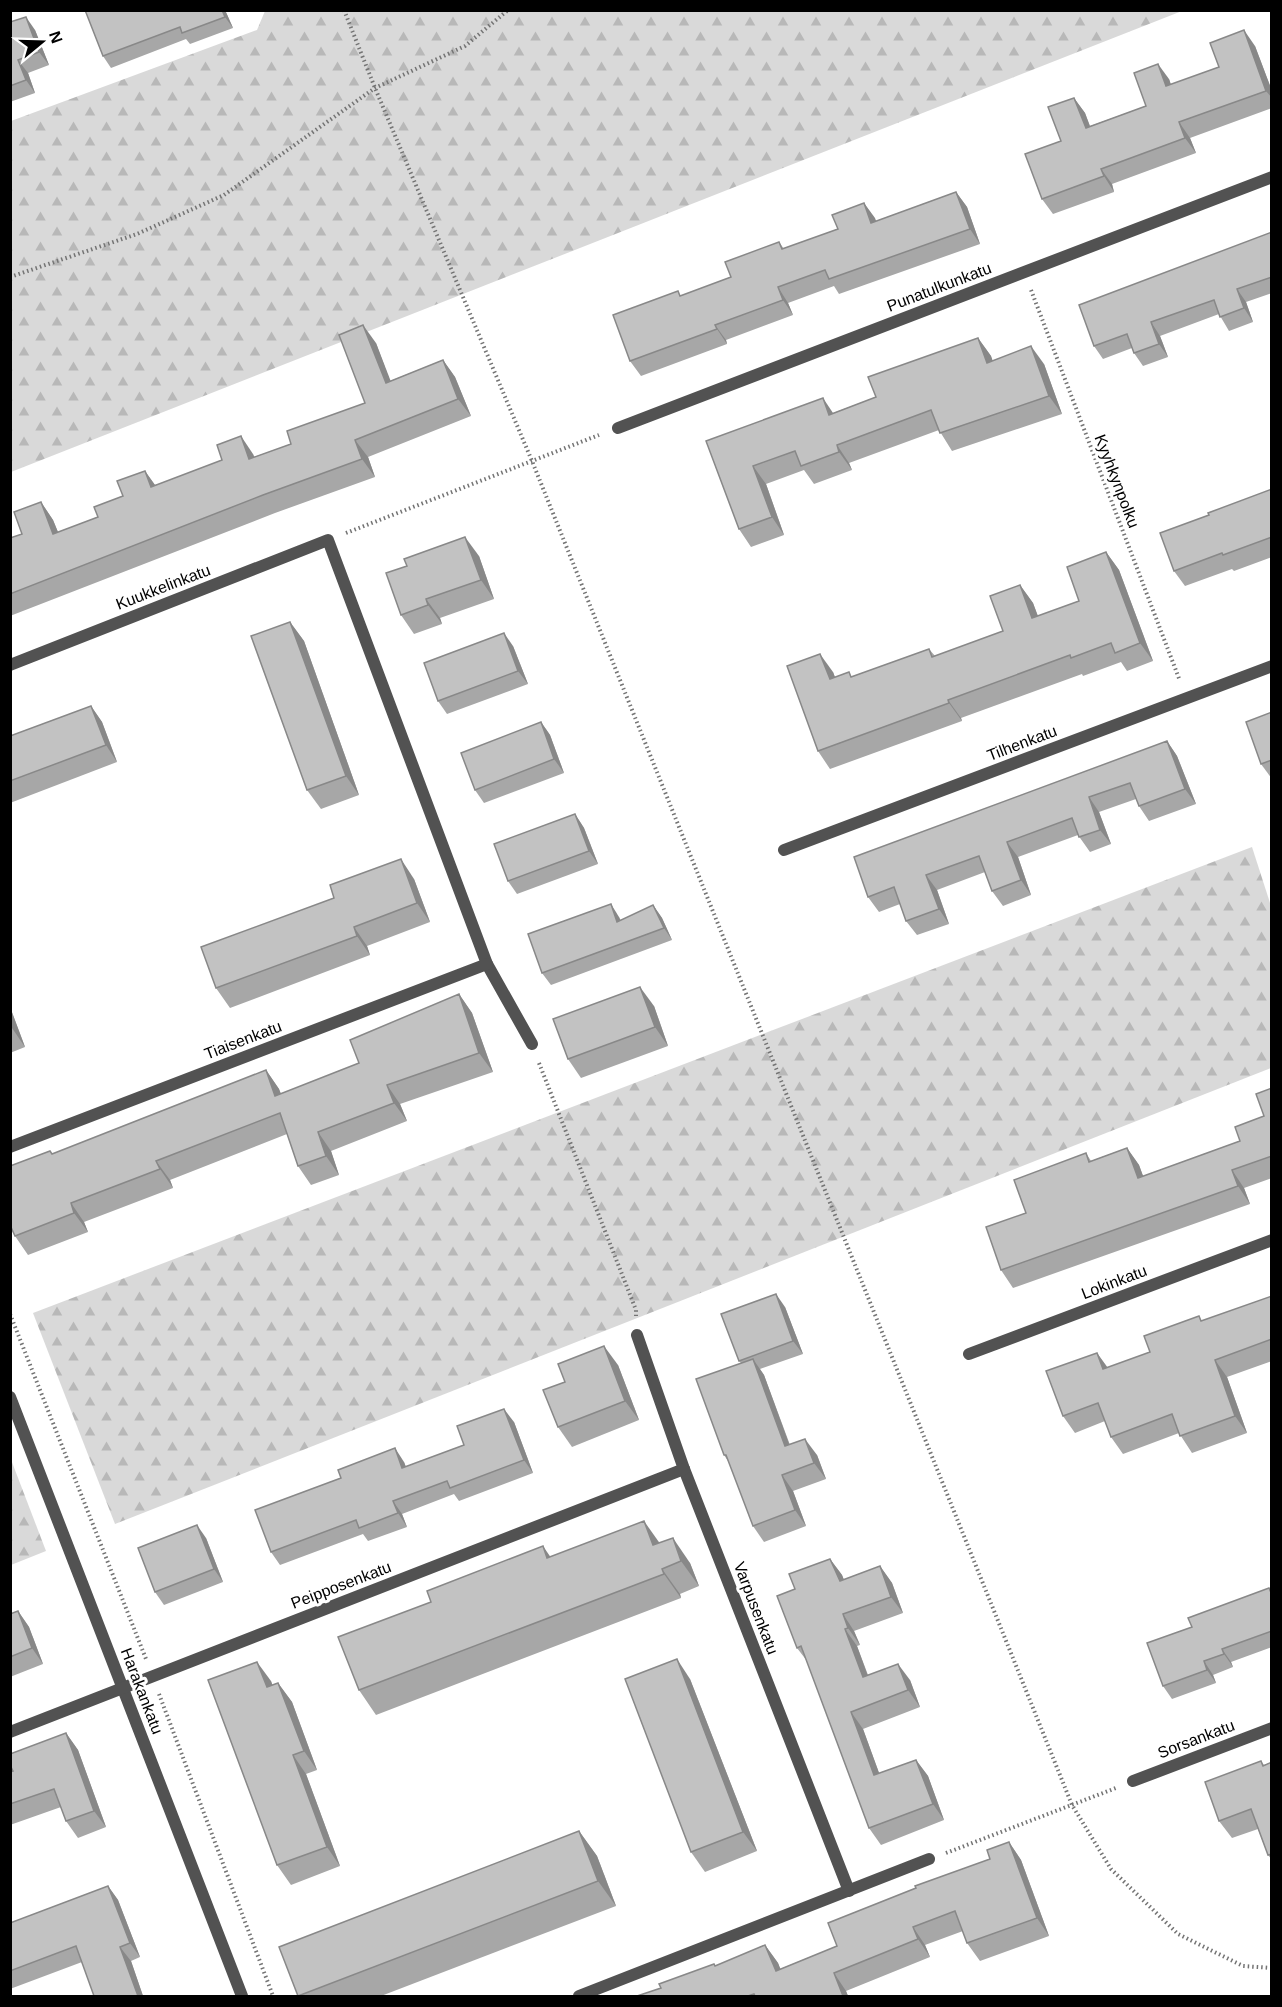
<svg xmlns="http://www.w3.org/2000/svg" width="1282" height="2007" font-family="Arial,sans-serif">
<defs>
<pattern id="forest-firs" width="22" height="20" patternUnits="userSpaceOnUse" patternTransform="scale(1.5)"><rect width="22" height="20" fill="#d9d9d9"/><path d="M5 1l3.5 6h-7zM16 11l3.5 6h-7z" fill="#b8b8b8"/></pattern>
</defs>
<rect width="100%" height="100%" fill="#fff"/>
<g fill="url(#forest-firs)">
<polygon points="265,11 1182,11 11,472 11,121 257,30"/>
<polygon points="1252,847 1271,906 1271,1068 115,1524 33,1313"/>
<polygon points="10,1457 46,1551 11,1565 10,1565"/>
</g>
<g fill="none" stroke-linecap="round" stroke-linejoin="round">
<g stroke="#747474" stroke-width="4" stroke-dasharray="1.5 3" stroke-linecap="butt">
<polyline points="344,10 375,88 532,461 1072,1805 1111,1869 1178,1934 1243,1966 1272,1968"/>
<polyline points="10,277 137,234 224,195 375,88 465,46 508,10"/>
<polyline points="1031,290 1180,681"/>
<polyline points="346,533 599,435"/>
<polyline points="539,1063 636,1310 636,1316"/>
<polyline points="10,1314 146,1659"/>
<polyline points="159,1694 273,1996"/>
<polyline points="946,1853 1116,1788"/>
</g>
<g stroke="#525252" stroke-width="12">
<polyline points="618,428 1272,177"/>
<polyline points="10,665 328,540 487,964 532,1044"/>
<polyline points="784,850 1272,666"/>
<polyline points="10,1147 487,964"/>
<polyline points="637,1335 684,1469 849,1891"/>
<polyline points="969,1354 1272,1240"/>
<polyline points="10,1397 242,1996"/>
<polyline points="10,1732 684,1469"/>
<polyline points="1133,1781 1272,1728"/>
<polyline points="579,1996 929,1859"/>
</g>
</g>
<g fill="#a7a7a7">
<polygon points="85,10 225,10 233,28 190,44 186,39 111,68 103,56"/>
<polygon points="10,22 35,30 49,65 28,73 35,93 10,102"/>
<polygon points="1255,46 1272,91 1272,108 1190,138 1196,153 1112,184 1114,192 1053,214 1042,199 1074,98 1085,113 1090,126 1146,106 1169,79 1171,85 1219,67"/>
<polygon points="956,192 967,207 980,244 839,294 834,286 788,303 793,315 726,340 727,344 641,376 630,361 681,296 731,277 779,242 784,249 838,229 864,203 876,221"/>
<polygon points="1272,232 1272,293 1246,302 1253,322 1229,331 1219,314 1160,336 1168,357 1143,366 1134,353 1132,348 1103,359 1094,346"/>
<polygon points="978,338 991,356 992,361 1044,364 1062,414 952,451 939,430 849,463 852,470 814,484 804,470 766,484 784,535 751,547 739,529 706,441 833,413 876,397"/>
<polygon points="376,343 390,381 443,360 455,377 471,416 368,457 375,477 275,513 10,616 10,538 22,534 41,502 53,520 58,532 98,517 123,496 145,471 155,485 253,454 254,457 291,444 365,403"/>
<polygon points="1272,489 1272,557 1234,571 1232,569 1185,586 1174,571 1209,515"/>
<polygon points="1106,552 1119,570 1153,661 1127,671 1121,662 1083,676 1082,674 961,718 962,721 830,769 818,751 833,672 835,677 852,677 929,649 935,656 1003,631 1020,585 1033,603 1038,616 1079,601"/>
<polygon points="479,556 494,599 440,618 442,624 414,634 401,615"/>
<polygon points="290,622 304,641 359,795 321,809 307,790"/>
<polygon points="513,646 528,684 447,714 438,701"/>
<polygon points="91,706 102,722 117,762 10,803 10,736"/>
<polygon points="1272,712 1272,779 1261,764"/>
<polygon points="541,722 550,735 564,773 484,803 475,790"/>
<polygon points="1167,741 1177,756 1196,804 1149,821 1139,806 1136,799 1099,812 1111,844 1090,852 1078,835 1018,857 1031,895 1003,906 992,891 985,872 937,890 949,924 917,935 906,921 900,904 879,912 868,897"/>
<polygon points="575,814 584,828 598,864 517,894 508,881"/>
<polygon points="414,879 430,922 367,946 370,955 230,1008 216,988"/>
<polygon points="653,905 662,918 672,940 551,985 542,973 619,917 621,921"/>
<polygon points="459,994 472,1013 493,1072 400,1104 407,1121 331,1151 339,1175 311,1185 298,1166 287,1134 170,1180 173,1188 84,1222 88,1232 28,1255 15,1236 53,1154 266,1070 279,1089 281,1094 359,1063"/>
<polygon points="654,1006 668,1046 581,1078 568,1059"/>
<polygon points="10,1007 25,1047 10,1053"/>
<polygon points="1272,1088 1272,1178 1244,1188 1250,1204 1013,1288 1001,1270 1026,1213 1086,1153 1091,1161 1127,1148 1139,1165 1143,1176 1240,1141 1264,1116"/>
<polygon points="1272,1296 1272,1361 1227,1377 1247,1433 1192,1453 1179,1433 1123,1454 1111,1437 1105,1421 1075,1433 1063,1416 1097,1353 1108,1368 1150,1352 1202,1321"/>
<polygon points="785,1307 803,1354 760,1369 764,1375 790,1445 817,1455 826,1479 793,1491 806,1526 764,1542 753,1526 730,1464 724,1455 741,1363 739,1361"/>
<polygon points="618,1365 639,1420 572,1447 558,1427"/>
<polygon points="514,1422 533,1473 459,1501 454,1494 402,1514 407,1527 368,1541 363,1534 280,1565 271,1552 341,1478 404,1462 406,1467 464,1445"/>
<polygon points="206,1538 223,1582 164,1605 155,1592"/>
<polygon points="659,1543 690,1563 699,1586 680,1594 681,1598 376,1715 359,1690 550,1557"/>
<polygon points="830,1559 842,1575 844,1580 880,1566 892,1583 903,1613 854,1631 860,1645 857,1646 868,1675 910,1680 920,1707 863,1729 879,1773 916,1760 928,1776 944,1820 881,1845 869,1828 807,1661 797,1648 795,1589"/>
<polygon points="1269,1588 1272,1592 1272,1647 1231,1662 1233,1667 1213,1675 1216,1683 1172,1699 1163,1686 1192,1627"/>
<polygon points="18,1611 29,1627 43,1664 10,1677 10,1614"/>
<polygon points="690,1679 757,1851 705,1872 691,1852"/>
<polygon points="271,1681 272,1685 278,1683 292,1702 317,1770 306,1774 340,1866 291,1885 277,1865"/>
<polygon points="66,1733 78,1750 106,1827 78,1838 66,1821 61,1807 10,1825 10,1772"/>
<polygon points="1261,1761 1264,1765 1272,1762 1272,1860 1268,1855 1258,1829 1232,1838 1219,1821"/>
<polygon points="579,1831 597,1856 616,1906 381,1996 298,1996"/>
<polygon points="1009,1842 1021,1860 1049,1936 980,1961 967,1943 963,1931 925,1945 930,1957 846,1991 848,1996 637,1996 661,1988 714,1964 715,1966 765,1945 778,1963 780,1969 837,1946 990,1859"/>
<polygon points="108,1886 118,1900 140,1957 131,1961 143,1996 94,1996 82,1962 10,1989 10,1923"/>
</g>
<g fill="#888">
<polygon points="222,10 225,10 233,28 225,17"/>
<polygon points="26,17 35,30 49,65 39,52"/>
<polygon points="1244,30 1255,46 1272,91 1272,98 1266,91"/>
<polygon points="18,60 28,73 35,93 26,80"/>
<polygon points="1158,64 1169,79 1177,102 1166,86"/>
<polygon points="1074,98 1085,113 1096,143 1086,128"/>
<polygon points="1179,122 1190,138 1196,153 1185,138"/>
<polygon points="1101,169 1112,184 1114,192 1104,176"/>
<polygon points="956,192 967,207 980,244 970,229"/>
<polygon points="864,203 875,218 882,238 871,223"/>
<polygon points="778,287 788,303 793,315 783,300"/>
<polygon points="1237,289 1246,302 1253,322 1244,308"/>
<polygon points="1151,322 1160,336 1168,357 1159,344"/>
<polygon points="363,325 376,343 398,400 386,383"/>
<polygon points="715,325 726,340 727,344 717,329"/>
<polygon points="978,338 991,356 1000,381 987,363"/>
<polygon points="1031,346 1044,364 1062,414 1049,396"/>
<polygon points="443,360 455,377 471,416 458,399"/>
<polygon points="823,398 835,416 829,415"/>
<polygon points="241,436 253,454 262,476 249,459"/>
<polygon points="355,440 368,457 375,477 362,459"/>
<polygon points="837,445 849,463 852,470 839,452"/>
<polygon points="753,466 766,484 784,535 772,517"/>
<polygon points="145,471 157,488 151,487"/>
<polygon points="41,502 53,520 66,552 53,534"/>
<polygon points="465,537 479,556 494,599 481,580"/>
<polygon points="1106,552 1119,570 1153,661 1140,643"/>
<polygon points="1020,585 1033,603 1045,636 1032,618"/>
<polygon points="426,599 440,618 442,624 428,605"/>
<polygon points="290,622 304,641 359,795 346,776"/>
<polygon points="504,633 513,646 528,684 518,671"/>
<polygon points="820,654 833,672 842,697 830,679"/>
<polygon points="948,700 961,718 962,721 949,703"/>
<polygon points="91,706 102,722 117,762 106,745"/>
<polygon points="541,722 550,735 564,773 554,759"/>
<polygon points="1167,741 1177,756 1196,804 1185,789"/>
<polygon points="1089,797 1099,812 1111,844 1100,830"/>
<polygon points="575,814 584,828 598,864 589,851"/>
<polygon points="1007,842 1018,857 1031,895 1021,880"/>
<polygon points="401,859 414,879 430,922 417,903"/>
<polygon points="926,875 937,890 949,924 939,909"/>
<polygon points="611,904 619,917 626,935 617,922"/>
<polygon points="653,905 662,918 672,940 664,928"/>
<polygon points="354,927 367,946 370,955 357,936"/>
<polygon points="640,987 654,1006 668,1046 655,1027"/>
<polygon points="459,994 472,1013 493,1072 479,1053"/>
<polygon points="10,1007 25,1047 12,1028 10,1025"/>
<polygon points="266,1070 279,1089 289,1115 275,1096"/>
<polygon points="387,1085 400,1104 407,1121 394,1103"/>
<polygon points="318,1132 331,1151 339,1175 326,1156"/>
<polygon points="1127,1148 1139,1165 1150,1195 1138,1178"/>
<polygon points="156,1161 170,1180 173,1188 160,1169"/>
<polygon points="1232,1170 1244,1188 1250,1204 1238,1186"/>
<polygon points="71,1203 84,1222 88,1232 74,1213"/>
<polygon points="776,1294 785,1307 803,1354 793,1341"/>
<polygon points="604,1346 618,1365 639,1420 625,1401"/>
<polygon points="1097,1353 1109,1370 1103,1369"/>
<polygon points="753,1359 764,1375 796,1463 785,1446"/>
<polygon points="1215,1360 1227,1377 1247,1433 1235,1416"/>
<polygon points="504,1409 514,1422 533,1473 524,1460"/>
<polygon points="805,1439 817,1455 826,1479 814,1463"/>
<polygon points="395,1448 404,1462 411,1481 402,1468"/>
<polygon points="782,1475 793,1491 806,1526 795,1510"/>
<polygon points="393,1501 402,1514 407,1527 398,1513"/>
<polygon points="644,1521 661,1545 653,1545"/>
<polygon points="197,1525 206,1538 223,1582 214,1569"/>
<polygon points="673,1538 690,1563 699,1586 681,1561"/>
<polygon points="543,1546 560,1571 547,1558"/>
<polygon points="830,1559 842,1575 851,1598 840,1581"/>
<polygon points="880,1566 892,1583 903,1613 891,1597"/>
<polygon points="662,1569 680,1594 681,1598 664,1574"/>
<polygon points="18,1611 29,1627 43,1664 32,1648"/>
<polygon points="843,1614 854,1631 860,1645 848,1628"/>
<polygon points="845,1629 857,1646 874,1693 863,1677"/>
<polygon points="1222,1649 1231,1662 1233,1667 1224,1654"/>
<polygon points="677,1659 690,1679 757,1851 743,1832"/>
<polygon points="1204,1661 1213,1675 1216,1683 1207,1670"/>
<polygon points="257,1662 271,1681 280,1706 267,1687"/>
<polygon points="898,1664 910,1680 920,1707 908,1690"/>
<polygon points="278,1683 292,1702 317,1770 304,1751"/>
<polygon points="851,1712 863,1729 886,1792 874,1775"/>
<polygon points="66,1733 78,1750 106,1827 94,1811"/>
<polygon points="293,1755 306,1774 340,1866 327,1847"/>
<polygon points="916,1760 928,1776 944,1820 933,1804"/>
<polygon points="579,1831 597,1856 616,1906 598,1881"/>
<polygon points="1009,1842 1021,1860 1049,1936 1037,1918"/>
<polygon points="108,1886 118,1900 140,1957 130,1943"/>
<polygon points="913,1927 925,1945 930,1957 918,1939"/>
<polygon points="765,1945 778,1963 789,1989 776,1971"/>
<polygon points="120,1947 131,1961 143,1996 138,1996"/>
<polygon points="834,1973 846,1991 848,1996 843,1996"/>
</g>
<g fill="#c2c2c2" stroke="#888" stroke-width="1.5">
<polygon points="85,10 222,10 225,17 182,33 180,27 103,56"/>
<polygon points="26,17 39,52 18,60 26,80 10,86 10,22"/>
<polygon points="1244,30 1266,91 1179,122 1185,138 1101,169 1104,176 1042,199 1025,154 1061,141 1048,107 1074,98 1086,128 1146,106 1134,73 1158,64 1166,86 1219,67 1210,43"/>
<polygon points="956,192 970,229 829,279 825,270 778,287 783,300 715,325 717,329 630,361 613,315 678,291 680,296 731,277 725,262 779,242 782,249 838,229 832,215 864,203 871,223"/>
<polygon points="1272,232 1272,277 1237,289 1244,308 1220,317 1214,300 1151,322 1159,344 1134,353 1127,334 1094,346 1079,305"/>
<polygon points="363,325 386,383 443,360 458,399 355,440 362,459 263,495 10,594 10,538 22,534 14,512 41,502 53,534 98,517 94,507 123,496 117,481 145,471 151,487 222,460 217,445 241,436 249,459 291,444 287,431 365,403 339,335"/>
<polygon points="978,338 987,363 1031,346 1049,396 940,433 931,410 837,445 839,452 801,466 795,451 753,466 772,517 739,529 706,441 823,398 829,415 876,397 868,377"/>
<polygon points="1272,489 1272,537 1223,555 1222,553 1174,571 1160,533 1209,515 1208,513"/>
<polygon points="465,537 481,580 426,599 428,605 401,615 386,573 407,566 404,559"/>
<polygon points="1106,552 1140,643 1115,653 1111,643 1071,658 1070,655 948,700 949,703 818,751 787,666 820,654 830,679 849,672 851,677 929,649 932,657 1003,631 990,596 1020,585 1032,618 1079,601 1067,567"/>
<polygon points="290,622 346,776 307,790 251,636"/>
<polygon points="504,633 518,671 438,701 424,663"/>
<polygon points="91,706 106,745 10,781 10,736"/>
<polygon points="1272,712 1272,760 1261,764 1246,722"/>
<polygon points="541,722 554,759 475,790 461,753"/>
<polygon points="1167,741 1185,789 1139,806 1130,783 1089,797 1100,830 1079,837 1072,818 1007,842 1021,880 992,891 979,856 926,875 939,909 906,921 894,887 868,897 854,857"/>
<polygon points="575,814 589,851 508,881 494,844"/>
<polygon points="401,859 417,903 354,927 357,936 216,988 201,947 334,898 330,885"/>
<polygon points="611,904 617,922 653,905 664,928 542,973 528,934"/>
<polygon points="640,987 655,1027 568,1059 553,1019"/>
<polygon points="459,994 479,1053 387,1085 394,1103 318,1132 326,1156 298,1166 280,1113 156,1161 160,1169 71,1203 74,1213 15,1236 10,1225 10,1166 50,1151 52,1154 266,1070 275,1096 359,1063 350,1040"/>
<polygon points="1272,1088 1272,1156 1232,1170 1238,1186 1001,1270 986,1227 1026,1213 1014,1180 1086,1153 1089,1162 1127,1148 1138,1178 1240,1141 1235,1127 1264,1116 1256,1094"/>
<polygon points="776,1294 793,1341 739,1361 721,1314"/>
<polygon points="1272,1296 1272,1339 1215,1360 1235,1416 1180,1436 1172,1414 1111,1437 1098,1403 1063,1416 1046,1371 1097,1353 1103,1369 1150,1352 1144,1336 1199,1316 1201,1321"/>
<polygon points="604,1346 625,1401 558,1427 543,1390 565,1382 558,1364"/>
<polygon points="753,1359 785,1446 805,1439 814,1463 782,1475 795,1510 753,1526 726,1455 724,1455 696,1379"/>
<polygon points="504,1409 524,1460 450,1488 447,1481 393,1501 398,1513 359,1528 356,1520 271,1552 255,1510 341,1478 338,1470 395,1448 402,1468 464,1445 457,1426"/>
<polygon points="644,1521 653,1545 673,1538 681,1561 662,1569 664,1574 359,1690 338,1637 431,1602 427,1591 543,1546 547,1558"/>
<polygon points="197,1525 214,1569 155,1592 138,1548"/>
<polygon points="830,1559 840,1581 880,1566 891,1597 843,1614 848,1628 845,1629 863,1677 898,1664 908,1690 851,1712 874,1775 916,1760 933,1804 869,1828 801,1646 797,1648 777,1596 795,1589 789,1574"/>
<polygon points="1269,1588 1272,1595 1272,1631 1222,1649 1224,1654 1204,1661 1207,1670 1163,1686 1147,1643 1192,1627 1188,1618"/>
<polygon points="18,1611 32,1648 10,1657 10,1614"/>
<polygon points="677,1659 743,1832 691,1852 625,1679"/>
<polygon points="257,1662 267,1687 278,1683 304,1751 293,1755 327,1847 277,1865 208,1680"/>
<polygon points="66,1733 94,1811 66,1821 54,1789 10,1804 10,1772 13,1771 10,1765 10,1754"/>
<polygon points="1261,1761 1263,1766 1272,1762 1272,1854 1268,1855 1251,1809 1219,1821 1205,1782"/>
<polygon points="579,1831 598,1881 298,1996 279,1947"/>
<polygon points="1009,1842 1037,1918 967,1943 955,1911 913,1927 918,1939 834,1973 843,1996 755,1996 754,1994 748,1996 637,1996 661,1988 659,1984 714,1964 715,1966 765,1945 776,1971 837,1946 828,1923 916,1888 915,1886 990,1859 987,1850"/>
<polygon points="108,1886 130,1943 120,1947 138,1996 94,1996 76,1946 10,1971 10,1923"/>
</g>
<g text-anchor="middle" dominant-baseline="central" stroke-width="6" stroke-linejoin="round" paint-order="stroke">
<g font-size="16" fill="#000" stroke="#fff">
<text transform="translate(939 287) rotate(-21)">Punatulkunkatu</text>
<text transform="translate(1117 481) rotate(69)">Kyyhkynpolku</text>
<text transform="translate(163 587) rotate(-21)">Kuukkelinkatu</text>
<text transform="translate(1022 743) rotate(-21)">Tilhenkatu</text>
<text transform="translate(243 1040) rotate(-21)">Tiaisenkatu</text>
<text transform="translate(1114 1282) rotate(-21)">Lokinkatu</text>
<text transform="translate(341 1585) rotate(-21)">Peipposenkatu</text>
<text transform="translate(756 1608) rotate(69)">Varpusenkatu</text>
<text transform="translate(142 1691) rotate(69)">Harakankatu</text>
<text transform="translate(1196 1739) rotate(-21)">Sorsankatu</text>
</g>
</g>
<rect width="1282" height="2007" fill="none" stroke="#000000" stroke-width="24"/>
<g transform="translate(42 42) rotate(71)" stroke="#ffffff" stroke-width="4.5" paint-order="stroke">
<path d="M0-4.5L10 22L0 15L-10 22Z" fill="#000000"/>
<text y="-9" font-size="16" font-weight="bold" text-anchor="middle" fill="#000000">N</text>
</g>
</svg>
